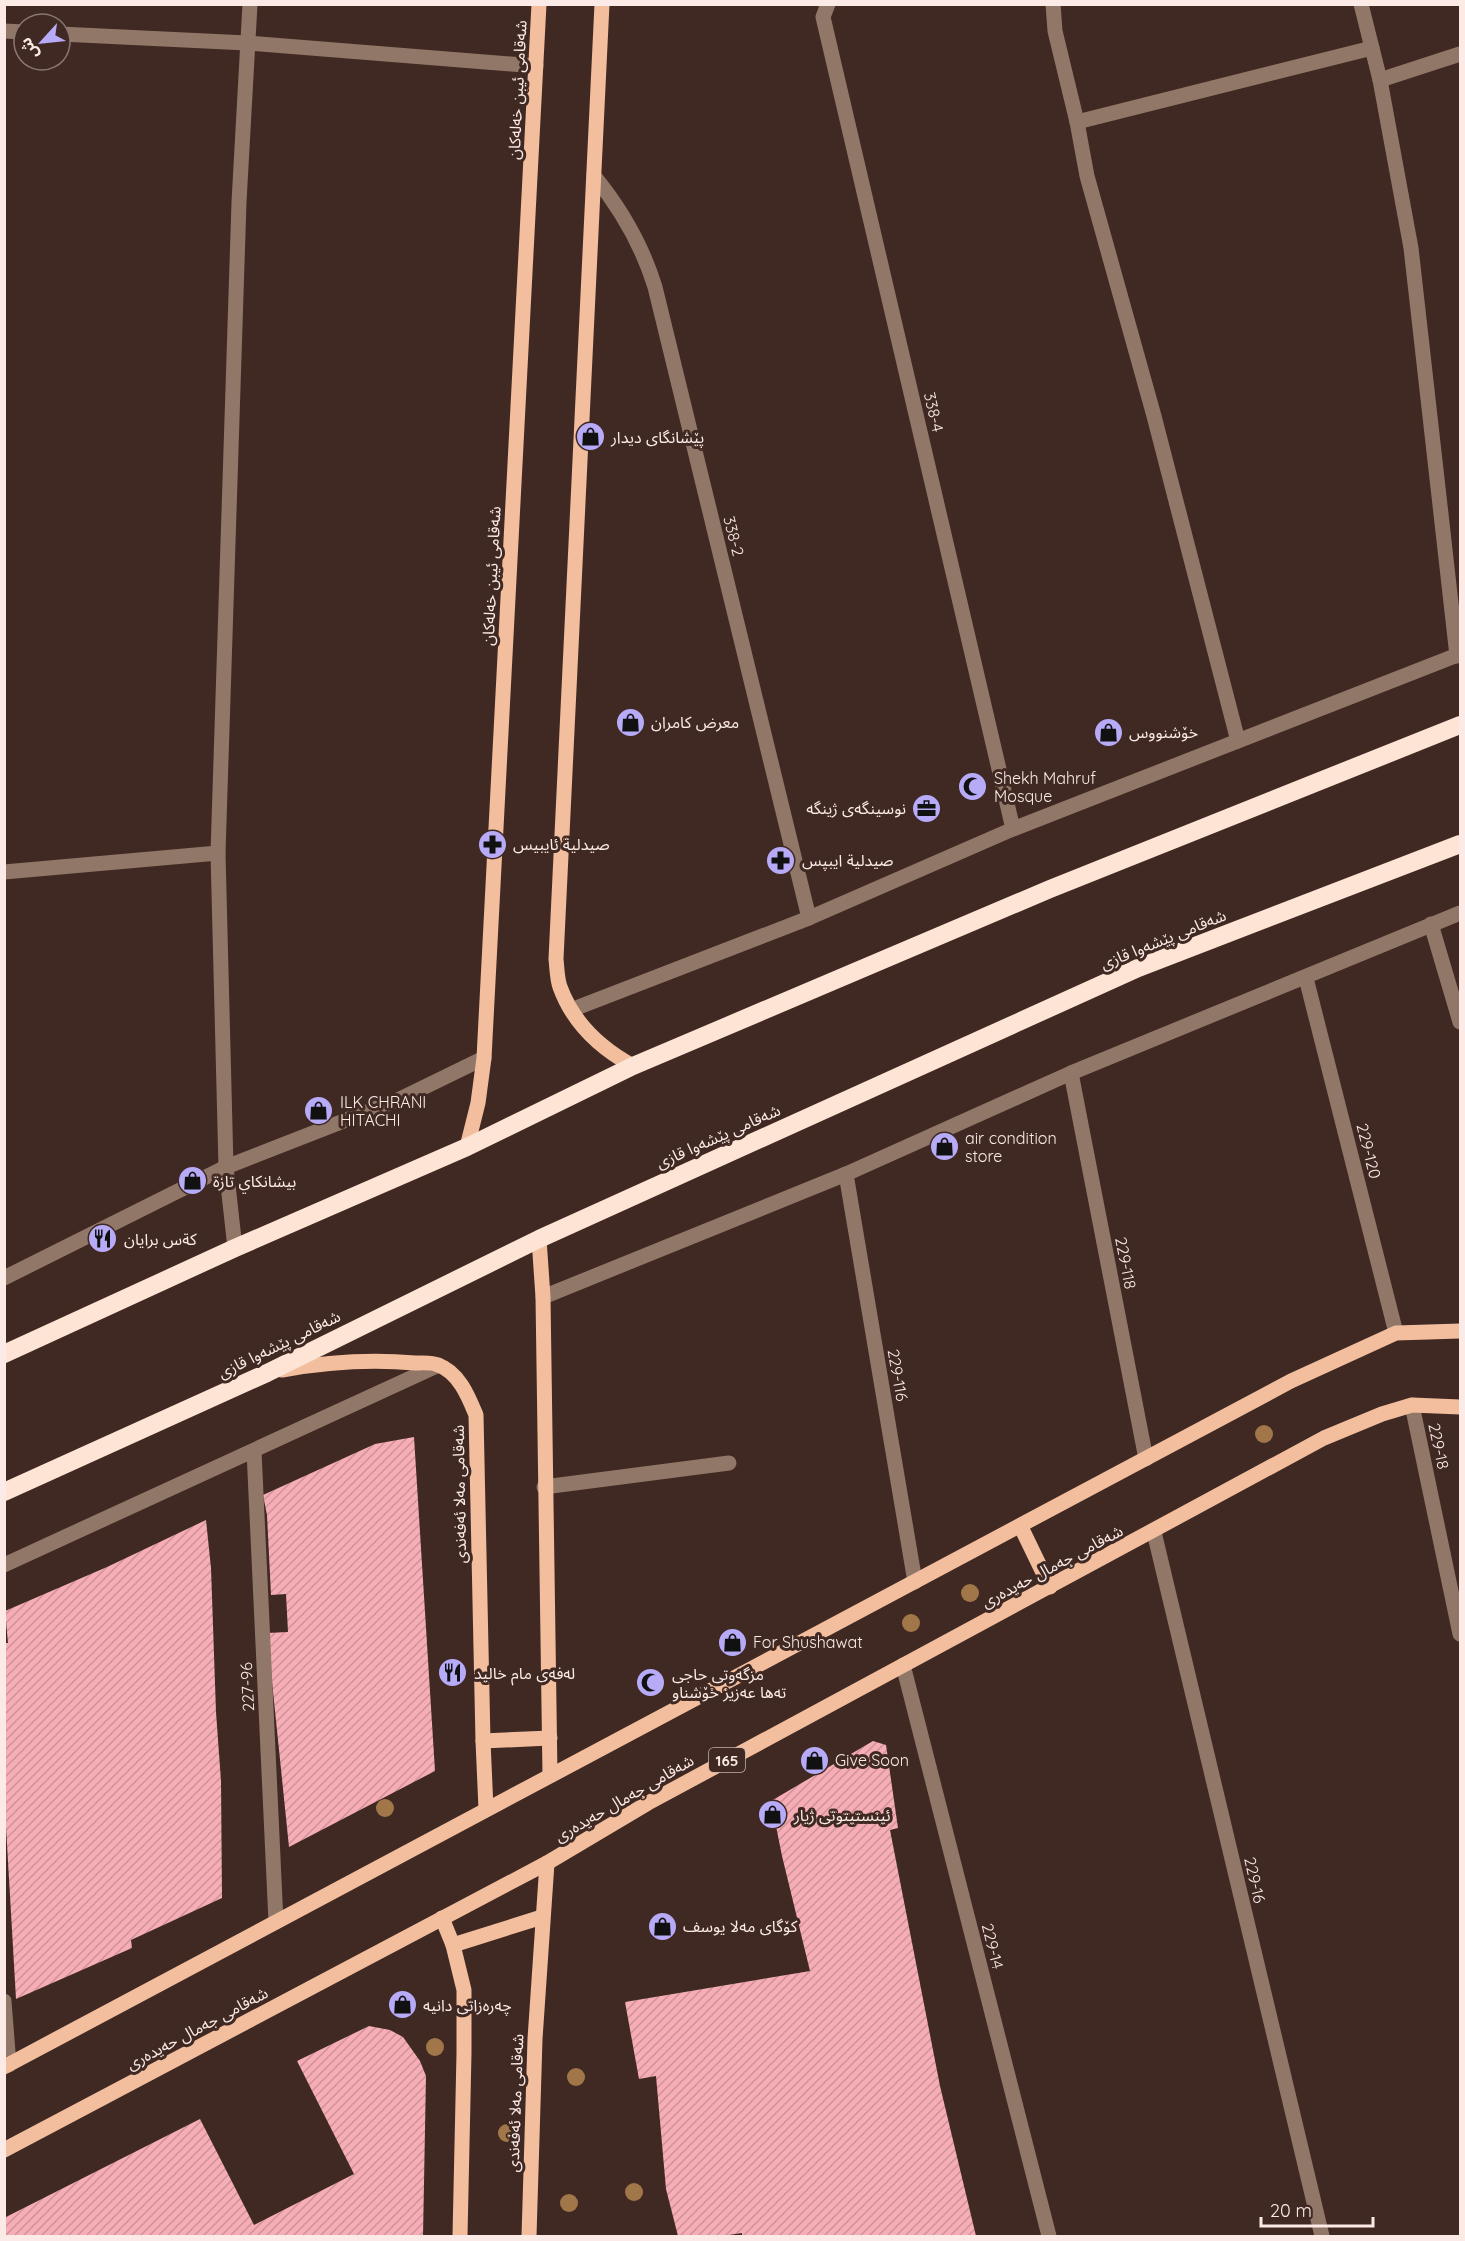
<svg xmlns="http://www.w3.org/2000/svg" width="1465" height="2241" font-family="Quicksand,'Noto Sans Arabic',sans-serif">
<defs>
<pattern id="building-hatch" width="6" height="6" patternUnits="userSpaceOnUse" patternTransform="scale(1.5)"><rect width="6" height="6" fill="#f7adb5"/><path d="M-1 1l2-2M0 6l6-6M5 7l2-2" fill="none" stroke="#cc9399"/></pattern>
</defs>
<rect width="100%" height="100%" fill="#402923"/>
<g fill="url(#building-hatch)">
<polygon points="414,1437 435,1771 289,1847 267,1633 288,1632 286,1594 271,1595 267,1515 263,1495 375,1444"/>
<polygon points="206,1520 211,1568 216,1712 221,1781 222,1898 131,1940 132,1948 16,1999 4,1793 4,1643 8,1643 5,1611 107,1567"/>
<polygon points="873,1741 886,1745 898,1828 890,1830 940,2086 976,2236 742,2236 742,2233 722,2236 678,2236 666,2189 656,2076 639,2079 625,2002 810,1971 782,1856 771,1801"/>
<polygon points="369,2026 390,2030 403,2037 420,2061 426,2076 423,2236 4,2236 4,2218 200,2119 254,2225 354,2174 297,2061"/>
</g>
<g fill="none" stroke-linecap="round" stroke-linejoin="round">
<g stroke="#917767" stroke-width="15">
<polyline points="828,4 823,17 1013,829"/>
<polyline points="1053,4 1055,31 1077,122 1087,176 1154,416 1238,741"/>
<polyline points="1361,4 1380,80 1411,248 1457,656"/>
<polyline points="4,31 24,32"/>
<polyline points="60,34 247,43 536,66"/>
<polyline points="1380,80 1460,54"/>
<polyline points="1077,122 1372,48"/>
<path d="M594 176C622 210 642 245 655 287L809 918"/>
<polyline points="4,872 218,853"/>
<polyline points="1431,924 1460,1022"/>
<polyline points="1306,978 1396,1333"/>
<polyline points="571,1010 809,918 1013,829 1460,654"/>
<polyline points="1071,1073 1146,1459"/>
<polyline points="846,1174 915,1582"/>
<polyline points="235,1248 226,1167 218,853 239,202 250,4"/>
<polyline points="4,1278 226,1167 400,1099 484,1058"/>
<polyline points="543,1297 846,1174 1071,1073 1460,913"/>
<polyline points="1412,1405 1460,1634"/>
<polyline points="254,1451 276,1922"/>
<polyline points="544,1487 729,1463"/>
<polyline points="1154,1532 1322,2236"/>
<polyline points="4,1565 439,1365"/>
<polyline points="903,1665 1049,2236"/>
<polyline points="4,2001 9,2065"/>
</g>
<g stroke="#f2be9e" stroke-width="15">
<path d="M602 4 556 959C557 968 557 979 560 987 573 1023 600 1048 633 1066"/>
<polyline points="467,1147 478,1103 484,1058 539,4"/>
<polyline points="539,1239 543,1297 550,1775"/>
<path d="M282 1370C326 1362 371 1359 415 1363 422 1363 432 1362 438 1365 459 1372 469 1398 476 1415L483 1741 486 1809"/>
<polyline points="1021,1527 1050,1587"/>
<polyline points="483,1741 550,1738"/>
<polyline points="442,1918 453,1945 464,1990 464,2053 460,2236"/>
<polyline points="453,1945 542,1917"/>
<polyline points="4,2067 1291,1381 1396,1333 1460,1331"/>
<polyline points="4,2150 547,1863 648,1803 1324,1438 1382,1414 1412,1405 1460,1407"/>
<polyline points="529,2236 535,2039 547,1863"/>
</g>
<g stroke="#fde4d4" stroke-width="18">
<polyline points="4,1354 235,1248 467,1147 633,1066 1050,889 1460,725"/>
<polyline points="4,1492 267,1373 539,1239 1138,968 1460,844"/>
</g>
</g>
<g fill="#a17749">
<circle cx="1264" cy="1434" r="9"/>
<circle cx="970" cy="1593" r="9"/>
<circle cx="911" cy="1623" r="9"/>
<circle cx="385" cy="1808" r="9"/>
<circle cx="435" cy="2047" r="9"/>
<circle cx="576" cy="2077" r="9"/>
<circle cx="507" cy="2133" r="9"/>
<circle cx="634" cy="2192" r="9"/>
<circle cx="569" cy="2203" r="9"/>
</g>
<defs>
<symbol id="shop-disc" viewBox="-11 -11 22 22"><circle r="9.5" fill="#b7abf8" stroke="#402923"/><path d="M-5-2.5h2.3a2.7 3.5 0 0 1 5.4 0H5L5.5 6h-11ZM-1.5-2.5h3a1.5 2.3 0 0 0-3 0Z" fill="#111"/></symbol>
<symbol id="mosque-disc" viewBox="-11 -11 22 22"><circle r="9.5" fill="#b7abf8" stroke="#402923"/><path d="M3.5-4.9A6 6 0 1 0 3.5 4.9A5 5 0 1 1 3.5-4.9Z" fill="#111"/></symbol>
<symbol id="office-disc" viewBox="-11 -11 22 22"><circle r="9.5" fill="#b7abf8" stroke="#402923"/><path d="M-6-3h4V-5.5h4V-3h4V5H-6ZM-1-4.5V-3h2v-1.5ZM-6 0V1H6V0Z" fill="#111"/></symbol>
<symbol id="pharmacy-disc" viewBox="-11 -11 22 22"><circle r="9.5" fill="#b7abf8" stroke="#402923"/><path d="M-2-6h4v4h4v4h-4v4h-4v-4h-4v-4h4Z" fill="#111"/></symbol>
<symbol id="restaurant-disc" viewBox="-11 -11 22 22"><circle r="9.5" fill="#b7abf8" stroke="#402923"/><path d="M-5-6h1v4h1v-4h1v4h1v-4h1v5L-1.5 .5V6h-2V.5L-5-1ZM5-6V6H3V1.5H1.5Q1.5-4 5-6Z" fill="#111"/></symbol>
</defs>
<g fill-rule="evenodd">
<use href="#shop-disc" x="574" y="420" width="33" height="33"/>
<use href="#shop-disc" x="614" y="706" width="33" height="33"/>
<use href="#shop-disc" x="1092" y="716" width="33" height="33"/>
<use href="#mosque-disc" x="956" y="770" width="33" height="33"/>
<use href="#office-disc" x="910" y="792" width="33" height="33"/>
<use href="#pharmacy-disc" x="476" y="828" width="33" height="33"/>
<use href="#pharmacy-disc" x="764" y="844" width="33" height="33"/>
<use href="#shop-disc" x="302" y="1094" width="33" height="33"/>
<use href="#shop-disc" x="928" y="1130" width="33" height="33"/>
<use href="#shop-disc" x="176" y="1164" width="33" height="33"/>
<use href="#restaurant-disc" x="86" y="1222" width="33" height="33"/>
<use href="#shop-disc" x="716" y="1626" width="33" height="33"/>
<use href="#restaurant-disc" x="436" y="1656" width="33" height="33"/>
<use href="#mosque-disc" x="634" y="1666" width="33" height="33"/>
<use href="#shop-disc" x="798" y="1744" width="33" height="33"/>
<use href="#shop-disc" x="756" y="1798" width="33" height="33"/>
<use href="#shop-disc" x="646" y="1910" width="33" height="33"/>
<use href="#shop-disc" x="386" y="1988" width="33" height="33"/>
</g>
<g text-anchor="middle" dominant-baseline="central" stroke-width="6" stroke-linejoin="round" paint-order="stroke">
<rect fill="#402923" stroke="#c3b0ac" stroke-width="1.5" x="709" y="1748" width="36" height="24" rx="4.5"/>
<g font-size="15" font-weight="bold" fill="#fbeae6">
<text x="727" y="1760">165</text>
</g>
<g font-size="16" fill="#fbeae6" stroke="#402923">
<text transform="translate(517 90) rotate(-87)">شەقامی ئیبن خەلەکان</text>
<text transform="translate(934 412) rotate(77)">338-4</text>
<text transform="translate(734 536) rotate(76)">338-2</text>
<text transform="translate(491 576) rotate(-87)">شەقامی ئیبن خەلەکان</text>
<text transform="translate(1163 939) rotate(-22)">شەقامی پێشەوا قازی</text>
<text transform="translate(718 1136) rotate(-24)">شەقامی پێشەوا قازی</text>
<text transform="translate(1369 1151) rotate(76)">229-120</text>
<text transform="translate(1126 1263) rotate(79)">229-118</text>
<text transform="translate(279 1344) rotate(-26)">شەقامی پێشەوا قازی</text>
<text transform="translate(898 1375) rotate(80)">229-116</text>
<text transform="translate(1439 1446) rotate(78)">229-18</text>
<text transform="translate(459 1494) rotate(-91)">شەقامی مەلا ئەفەندی</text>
<text transform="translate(1052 1566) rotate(-28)">شەقامی جەمال حەیدەری</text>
<text transform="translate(247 1687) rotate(-93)">227-96</text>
<text transform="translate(624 1798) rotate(-30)">شەقامی جەمال حەیدەری</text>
<text transform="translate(1255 1880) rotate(77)">229-16</text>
<text transform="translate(993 1946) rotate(76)">229-14</text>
<text transform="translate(197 2028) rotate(-28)">شەقامی جەمال حەیدەری</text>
<text transform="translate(515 2103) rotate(-88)">شەقامی مەلا ئەفەندی</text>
</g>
<g font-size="16" fill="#fbeae6" stroke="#402923" text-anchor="start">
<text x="611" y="437">پێشانگای دیدار</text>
<text x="651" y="722">معرض کامران</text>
<text x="1129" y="732">خۆشنووس</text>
<text x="994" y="778">Shekh Mahruf<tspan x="994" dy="18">Mosque</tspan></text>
<text x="906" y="808" text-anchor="end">نوسینگەی ژینگە</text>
<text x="513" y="844">صيدلية ئايبيس</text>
<text x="802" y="860">صيدلية ایبپس</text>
<text x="340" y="1102">ILK CHRANI<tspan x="340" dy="18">HITACHI</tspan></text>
<text x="965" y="1138">air condition<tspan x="965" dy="18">store</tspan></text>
<text x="213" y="1181">بيشانكاي تازة</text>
<text x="124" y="1239">كةس برايان</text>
<text x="753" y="1642">For Shushawat</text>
<text x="474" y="1673">لەفەی مام خالید</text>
<text x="672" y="1674">مزگەوتی حاجی<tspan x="672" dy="18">تەها عەزیز خۆشناو</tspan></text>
<text x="835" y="1760">Give Soon</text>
<text x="794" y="1815">ئینستیتوتی ژیار</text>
<text x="683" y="1926">کۆگای مەلا یوسف</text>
<text x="423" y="2005">چەرەزاتی دانیە</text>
</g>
</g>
<rect width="1465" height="2241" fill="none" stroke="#fbeae6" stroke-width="12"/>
<g transform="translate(42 42) rotate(243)"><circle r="28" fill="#402923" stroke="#8b7671" stroke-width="1.5"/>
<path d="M0-4.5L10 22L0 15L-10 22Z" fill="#b7abf8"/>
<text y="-9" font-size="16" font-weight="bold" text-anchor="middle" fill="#fbeae6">ش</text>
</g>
<path d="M1261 2217v9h112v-9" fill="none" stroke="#fbeae6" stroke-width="3"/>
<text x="1270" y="2217" font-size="18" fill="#fbeae6" stroke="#402923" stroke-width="4.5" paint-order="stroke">20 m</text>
</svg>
